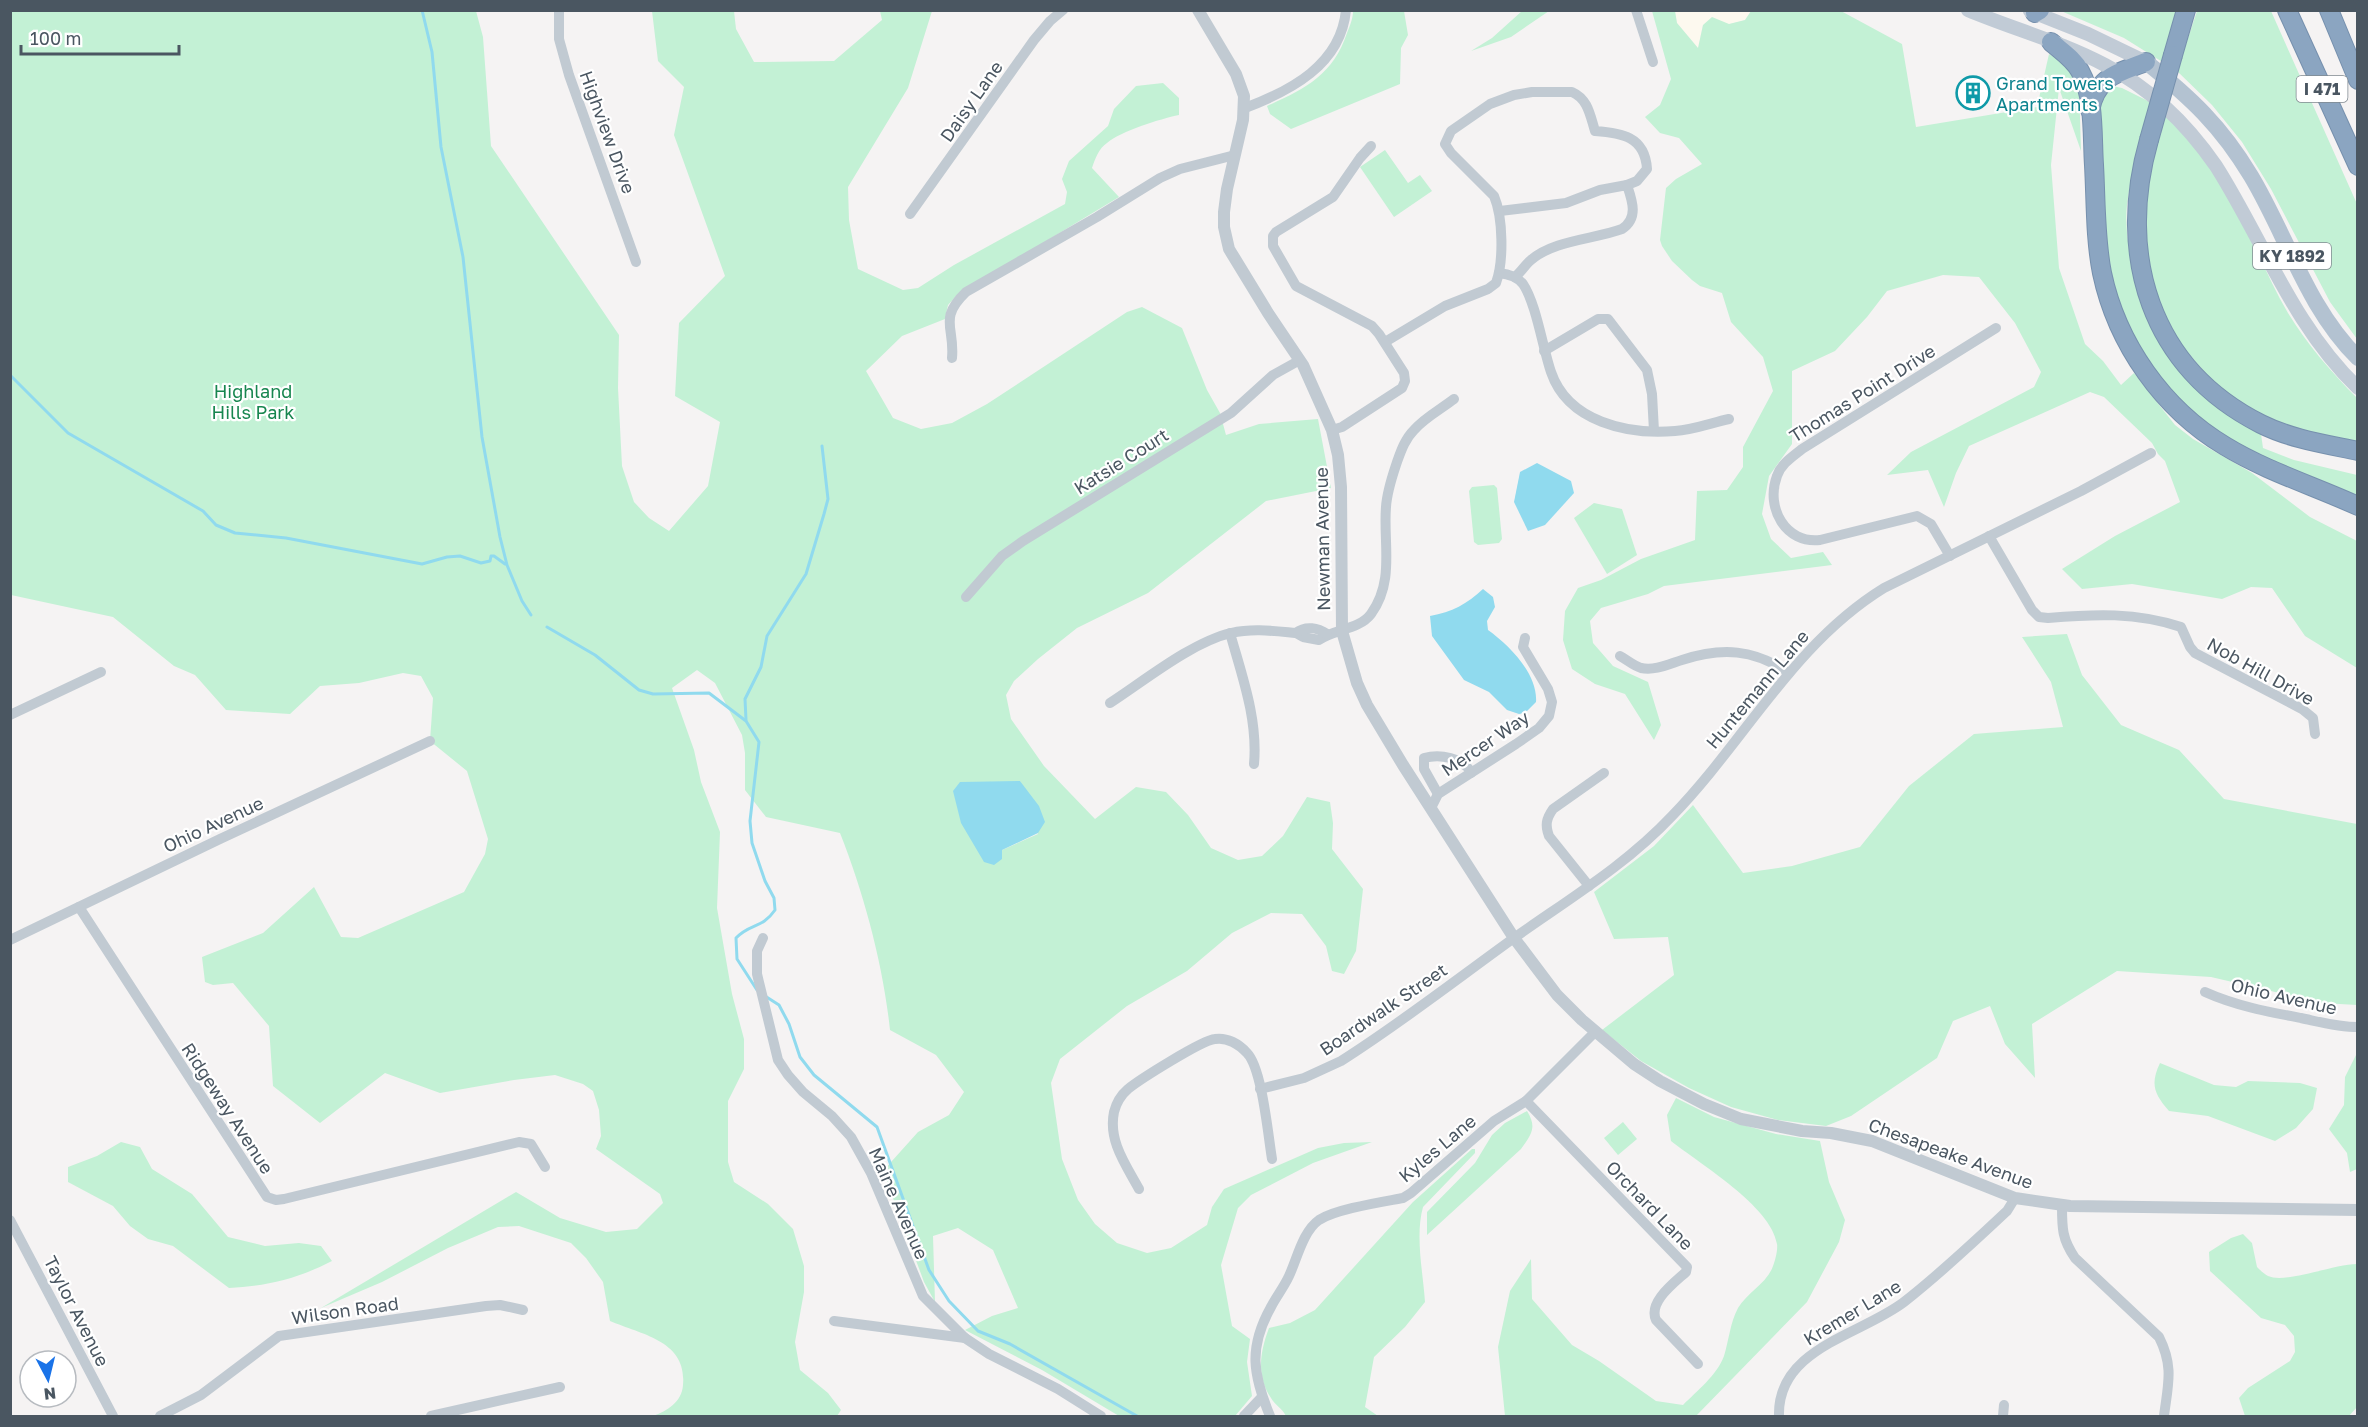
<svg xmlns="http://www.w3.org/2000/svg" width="2368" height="1427" font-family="'Golos Text',sans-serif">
<rect width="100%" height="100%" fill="#f5f3f3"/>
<polygon fill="#fdf9ef" points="1675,11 1751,11 1745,20 1729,24 1703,25 1698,48 1677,23"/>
<g fill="#c3f1d5" fill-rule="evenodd">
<path d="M11 11H476L483 37 491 146 619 335 618 388 622 466 634 502 649 518 669 531 708 486 720 422 675 396 679 323 725 276 674 135 684 87 658 61 652 11H734L736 29 754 62 834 61 882 20 880 11H932L908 88 848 187 849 220 858 269 903 290 918 288 954 265 1065 204 1067 192 1062 179 1069 161 1108 126 1114 109 1136 86 1163 83 1179 98V115C1160 119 1121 131 1107 143 1099 148 1095 159 1092 168L1119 197 957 295 948 305 945 319 902 336 866 371 893 418 921 429 952 423 987 404 1127 312 1142 307 1182 328 1207 390 1220 413 1226 435 1259 424 1318 419 1331 488 1266 501 1148 593 1077 628 1038 659 1014 681 1006 695 1011 719 1044 766 1095 819 1136 787 1166 792 1188 815 1211 848 1238 860 1262 856 1283 836 1307 797 1330 802 1333 823 1332 849 1363 889 1356 951 1344 974 1332 971 1326 946 1302 914 1271 913 1232 933 1187 971 1127 1006 1060 1059 1051 1083 1062 1159 1078 1200 1095 1224 1117 1243 1147 1253 1171 1248 1207 1225 1212 1207 1224 1189 1318 1148 1344 1143 1372 1142 1313 1163 1251 1195 1238 1208 1221 1265 1232 1326 1250 1339 1247 1362 1252 1396 1235 1416H1119L1042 1370 965 1330 992 1316 1018 1308 993 1250 958 1228 933 1236 935 1302 924 1282 883 1171 918 1132 949 1115 964 1092 936 1055 890 1030C883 964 864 894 840 833L766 817 745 790V753L742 735 715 683 697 670 672 688 694 750 701 782 720 832 717 908 732 994 744 1039V1069L728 1101V1162L734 1182 768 1204 793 1229 804 1266V1292L795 1342 800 1370 828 1393 841 1410 837 1416H653C667 1411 682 1402 683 1385 687 1341 643 1335 610 1321L603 1282 586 1258 571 1243 519 1226 498 1227 448 1248 382 1282 321 1308 516 1192 560 1218 606 1232 637 1229 663 1203 660 1194 596 1149 601 1136 599 1110 593 1091 583 1084 555 1075 514 1080 440 1093 385 1073 320 1123 273 1086 269 1026 233 983 213 985 205 982 202 957 263 933 314 887 341 937 358 938 464 892 485 854 488 839 467 771 430 741 433 698 421 676 403 673 359 683 320 686 290 714 226 710 195 675 174 666 113 617 11 595ZM1020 781 1038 834 1002 850Z"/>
<path d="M1353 11H1404L1408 35 1401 48 1400 84 1291 129 1270 114 1267 106C1305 89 1333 75 1347 33 1350 26 1353 18 1353 11Z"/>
<polygon points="1522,11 1549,11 1511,37 1471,51 1492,38"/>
<polygon points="1652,11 1675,11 1677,23 1698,48 1703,25 1712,17 1729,24 1745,20 1751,11 1841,11 1902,44 1916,127 2037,107 2049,54 2065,63 2079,85 2081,151 2059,88 2051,165 2059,268 2085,344 2103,361 2121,385 2134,373 2175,425 2193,439 2252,473 2310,517 2357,541 2357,668 2305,636 2272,588 2251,587 2222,599 2132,584 2082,589 2062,569 2115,536 2180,502 2165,461 2158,454 2152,443 2104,397 2090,392 1969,446 1956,473 1944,507 1928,470 1887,475 1911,452 2034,387 2041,372 2015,323 1979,277 1943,275 1887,291 1867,317 1835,351 1792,371 1792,444 1769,476 1762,514 1771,539 1791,558 1823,552 1832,565 1664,586 1648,594 1601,608 1590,621 1593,643 1613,666 1648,682 1661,725 1654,740 1625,694 1595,684 1572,669 1563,640 1565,611 1578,588 1601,580 1641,559 1695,540 1697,491 1727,490 1743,467 1743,447 1773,391 1763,357 1731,322 1722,293 1700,286 1692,280 1672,261 1662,246 1660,240 1666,188 1676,179 1702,164 1679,138 1660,133 1645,117 1660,105 1671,79"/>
<polygon points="2061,11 2177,11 2164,63 2124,38"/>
<polygon points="2197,11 2271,11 2357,204 2357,339 2330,302 2271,189 2242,142 2212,105 2177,71"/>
<path d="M2112 86 2122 88 2152 103C2143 136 2131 170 2127 205 2122 249 2145 322 2170 358 2179 371 2195 387 2208 398 2225 411 2244 422 2261 434L2263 448 2294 460 2357 475V500L2222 439 2166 389 2121 317 2107 269 2099 104 2104 92Z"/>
<path d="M2163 113C2187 137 2208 162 2226 191 2250 230 2265 274 2288 313 2307 344 2331 372 2357 398V446L2271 421 2239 404 2213 382 2178 341 2161 310 2148 272 2144 194Z"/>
<polygon points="1385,150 1408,183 1420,175 1432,191 1394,217 1360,167"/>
<polygon points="1494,485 1497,488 1502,539 1499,543 1478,545 1474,542 1469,491 1472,487"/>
<polygon points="1594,503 1622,509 1637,555 1607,574 1574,518"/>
<polygon points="2067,634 2082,675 2121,725 2179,750 2224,799 2357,824 2357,1005 2322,1003 2211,977 2117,971 2032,1024 2035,1078 2005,1044 1990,1006 1953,1021 1937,1058 1851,1116 1826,1126 1778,1120 1731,1107 1689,1088 1641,1061 1602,1030 1674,975 1668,937 1614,939 1594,892 1654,846 1693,805 1743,873 1792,866 1860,847 1909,786 1974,734 2063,727 2051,682 2022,637"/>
<polygon points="2357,1053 2357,1169 2350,1172 2347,1153 2329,1129 2344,1105 2345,1077"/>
<path d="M2160 1063 2214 1085 2236 1087 2248 1081 2300 1083 2317 1088 2313 1109 2296 1128 2275 1141 2208 1116 2169 1111C2154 1094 2150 1084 2160 1063Z"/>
<path d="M1676 1098 1714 1117 1776 1134 1820 1141 1829 1182 1845 1220 1839 1242 1807 1302 1696 1416H1505L1498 1347 1510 1291 1531 1259 1532 1299 1572 1345 1599 1361 1656 1401 1683 1405C1697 1391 1717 1375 1724 1356 1729 1340 1730 1323 1738 1308 1747 1293 1768 1282 1773 1266 1775 1261 1778 1250 1777 1244 1771 1206 1700 1164 1671 1141L1667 1115Z"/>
<path d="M1527 1111C1537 1127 1532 1134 1521 1149L1427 1235V1212L1475 1163 1492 1135 1505 1123Z"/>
<polygon points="1623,1122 1637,1139 1618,1155 1604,1138"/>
<path d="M121 1142 140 1147 152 1169 192 1194 228 1237 265 1246 299 1243 321 1246 332 1261C297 1279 267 1286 229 1288L173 1246 148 1239 130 1226 113 1206 68 1182V1167L97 1156Z"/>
<path d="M1472 1149H1475V1153L1423 1207C1415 1236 1423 1272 1425 1302L1405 1327 1374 1357 1365 1407 1378 1416H1286C1282 1408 1275 1405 1271 1398 1256 1376 1260 1352 1269 1328L1290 1323 1315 1310 1413 1202Z"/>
<path d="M2243 1234 2252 1243 2257 1267C2260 1270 2264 1274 2268 1276 2286 1284 2334 1264 2357 1264V1407L2349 1416H2245L2239 1398 2248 1388 2290 1361 2295 1352 2294 1336 2285 1325 2261 1318 2210 1271 2209 1252 2231 1238Z"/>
</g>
<g fill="#90daee">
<polygon points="1537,463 1571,481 1574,493 1545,525 1528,531 1514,502 1520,472"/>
<path d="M1483 589 1493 597 1495 607 1487 621 1488 630C1509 645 1538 674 1536 702L1525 713 1519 714 1507 710 1489 692 1464 680 1432 636 1430 616C1452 612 1467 604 1483 589Z"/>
<polygon points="1020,781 1039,806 1045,822 1038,833 1002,850 1002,859 994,865 984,862 961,823 953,791 960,782"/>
</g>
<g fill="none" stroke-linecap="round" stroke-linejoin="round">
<g stroke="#90daee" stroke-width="3">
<polyline points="422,10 432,52 441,147 463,257 482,437 500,537 507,565 522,601 531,615"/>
<polyline points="10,375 68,433 203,511 216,525 235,533 286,538 422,564 447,557 460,556 481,563 490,561 491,556 494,556 505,564"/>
<path d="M547 627 595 655 639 690 653 694 709 693 746 721 759 742 750 821 752 843 765 881 774 898 775 910C762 929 750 923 736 938L737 959 757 990"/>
<polyline points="746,720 745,699 761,667 767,636 806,574 824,514 828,499 822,446"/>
<polyline points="765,996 779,1005 789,1024 800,1057 814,1075 877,1127 929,1270 949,1301 978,1331 1010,1344 1137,1416"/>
</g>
<defs>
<g id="motorway">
<polyline points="2287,10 2358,166"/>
<polyline points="2329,10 2358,80"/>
<polyline points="2035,13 2040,10"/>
<path d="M2051 42C2061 51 2074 59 2080 71 2095 98 2092 135 2094 165 2096 200 2095 238 2102 273 2117 344 2163 409 2225 446 2266 471 2314 486 2358 506"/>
<polyline points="2173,55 2186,10"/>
<path d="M2090 110C2097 76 2118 73 2146 62"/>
<path d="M2149 140C2116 255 2150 368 2261 424 2291 439 2325 444 2358 451"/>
</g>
</defs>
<use href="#motorway" stroke="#7690ad" stroke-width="20"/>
<g stroke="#c1cad2" stroke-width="10">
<polyline points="559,10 559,39 569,75 636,262"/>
<polyline points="1636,10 1653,62"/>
<path d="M1245 108C1290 91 1341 65 1346 10"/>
<path d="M1500 211 1566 203 1600 190 1627 185C1632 200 1639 218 1622 229 1595 239 1554 240 1531 260 1525 265 1521 272 1515 277"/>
<polyline points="910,214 1034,40 1050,21 1063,10"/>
<path d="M1499 273C1508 274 1517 276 1523 284 1536 303 1543 349 1551 372 1568 422 1628 435 1675 431 1693 430 1711 423 1729 419"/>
<path d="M1385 342 1445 306 1488 289 1496 283C1504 261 1503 217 1494 196L1451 153 1445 144 1451 131 1490 104 1514 95 1532 92H1572C1588 99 1590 115 1595 131 1621 133 1645 136 1647 169L1637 181 1627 185"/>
<polyline points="1544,351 1598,319 1608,319 1647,370 1652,394 1654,431"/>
<path d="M952 358C955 327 938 319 966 292L1097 217 1160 178 1180 169 1235 155"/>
<polyline points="1332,430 1342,427 1402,388 1405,381 1404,373 1379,334 1372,326 1296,286 1273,246 1273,236 1276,232 1333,197 1360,158 1371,146"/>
<path d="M1989 536 2032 610 2039 617 2048 618C2094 614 2136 612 2181 627L2190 647 2195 653 2302 709 2313 718 2315 734"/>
<path d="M1950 556 1931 524 1917 516 1820 540C1786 544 1765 508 1777 476 1781 464 1792 457 1802 449L1996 328"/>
<polyline points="966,597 1002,556 1023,541 1231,413 1273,375 1300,360"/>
<path d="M1230 633C1242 676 1258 719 1254 764"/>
<path d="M1296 633 1303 637 1319 640C1334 629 1359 630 1371 614 1395 581 1383 543 1386 507 1387 491 1392 477 1397 462 1401 451 1405 439 1414 430 1424 418 1441 409 1454 399"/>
<path d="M1620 656C1627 660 1634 666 1641 668 1655 671 1669 664 1682 660 1722 647 1754 649 1789 673"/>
<path d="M1110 703C1144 681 1192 642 1231 633 1253 628 1274 631 1296 633 1306 625 1318 628 1327 634"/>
<polyline points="10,715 101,672"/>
<path d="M1438 794 1424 769V758C1439 754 1464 757 1471 773"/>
<polyline points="1431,808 1438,794 1516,744 1539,728 1549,716 1552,702 1548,689 1523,647 1525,638"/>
<path d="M1589 886 1549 836C1545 825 1546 819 1553 809L1604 773"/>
<polyline points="79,907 267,1197 276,1200 284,1199 519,1142 531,1144 545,1167"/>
<polyline points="763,938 757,951 757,974 778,1060 788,1075 803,1092 832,1116 851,1137 871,1173 923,1296 965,1338 989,1354 1058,1389 1101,1416"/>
<polyline points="10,940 220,839 430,741"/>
<path d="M2205 992C2236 1006 2269 1012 2301 1018 2320 1022 2338 1027 2358 1027"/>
<path d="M1260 1089 1304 1078 1341 1061C1401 1023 1457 979 1514 938 1569 899 1626 865 1672 816 1745 741 1793 644 1884 588L2081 491 2151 453"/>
<path d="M1526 1101 1687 1267 1686 1272C1674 1283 1648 1302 1656 1320L1698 1364"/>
<path d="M1139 1189C1126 1165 1108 1141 1114 1112 1116 1104 1121 1095 1128 1089 1139 1080 1202 1040 1215 1039 1227 1037 1239 1044 1247 1053 1262 1068 1268 1135 1272 1159"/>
<path d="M2062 1206C2062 1228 2062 1239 2075 1258L2159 1337C2174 1367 2168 1384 2164 1416"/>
<polyline points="10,1220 113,1416"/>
<polyline points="834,1321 965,1338"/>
<polyline points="160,1416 201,1395 279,1336 486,1306 500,1305 523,1310"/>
<polyline points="431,1416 560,1387"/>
<polyline points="1244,1416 1262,1397"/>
<path d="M1270 1416C1253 1375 1248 1348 1271 1307 1276 1297 1284 1287 1289 1276 1297 1259 1303 1231 1319 1220 1336 1209 1382 1202 1403 1198L1411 1193 1494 1121 1526 1101 1595 1032"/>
<path d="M1779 1416C1777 1348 1861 1335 1904 1302 1940 1274 1974 1242 2007 1211L2015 1198"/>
<polyline points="2003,1416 2004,1405"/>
</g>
<polyline stroke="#c1cad2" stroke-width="12" points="1198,10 1236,74 1244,96 1243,120 1227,189 1224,212 1224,227 1229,249 1268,313 1303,365 1332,430 1338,455 1341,487 1342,631 1357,683 1367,705 1403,765 1514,938 1557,995 1582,1020 1634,1064 1660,1081 1704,1104 1741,1119 1802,1131 1831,1133 1872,1141 2015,1198 2070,1206 2358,1210"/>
<g stroke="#c1cbd6" stroke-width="14">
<path d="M1968 10C2013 29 2062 42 2105 65 2150 88 2187 124 2216 166 2263 240 2293 326 2358 388"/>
<polyline points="2030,11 2088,34 2146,62"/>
</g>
<path stroke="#b3c2d1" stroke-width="16" d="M2146 62C2191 98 2221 126 2251 176 2287 236 2307 308 2358 358"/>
<use href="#motorway" stroke="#8ba5c1" stroke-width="18"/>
<defs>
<polyline id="motorway-bridge" points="2149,140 2173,55"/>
</defs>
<use href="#motorway-bridge" stroke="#7690ad" stroke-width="20" stroke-linecap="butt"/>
<use href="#motorway-bridge" stroke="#8ba5c1" stroke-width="18"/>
</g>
<defs>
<symbol id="building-ring" viewBox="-11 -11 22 22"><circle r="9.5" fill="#fff" stroke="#0f9aa8" stroke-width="1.5"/><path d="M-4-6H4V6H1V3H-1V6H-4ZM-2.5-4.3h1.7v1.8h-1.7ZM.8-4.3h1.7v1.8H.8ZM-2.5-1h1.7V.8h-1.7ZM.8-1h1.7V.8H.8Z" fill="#0f9aa8"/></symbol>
</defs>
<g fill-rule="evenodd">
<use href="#building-ring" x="1954" y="74" width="38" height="38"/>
</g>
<g text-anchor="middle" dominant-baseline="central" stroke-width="4.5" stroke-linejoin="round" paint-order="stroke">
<g fill="#fff" stroke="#808990" stroke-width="1.5">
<rect x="2296.5" y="76" width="51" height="26" rx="4.5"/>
<rect x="2253" y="243" width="78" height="26" rx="4.5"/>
</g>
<g font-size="16" font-weight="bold" fill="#4a5661">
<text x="2322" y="89">I 471</text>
<text x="2292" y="256">KY 1892</text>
</g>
<g font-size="18" fill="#0d838f" stroke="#fff" text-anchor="start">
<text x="1996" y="83">Grand Towers<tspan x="1996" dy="21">Apartments</tspan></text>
</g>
<g font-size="18" fill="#4a5661" stroke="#fff">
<text transform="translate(971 101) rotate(-55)">Daisy Lane</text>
<text transform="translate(608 132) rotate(70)">Highview Drive</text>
<text transform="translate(1862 393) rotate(-32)">Thomas Point Drive</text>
<text transform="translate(1121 461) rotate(-32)">Katsie Court</text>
<text transform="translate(1322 539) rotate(-91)">Newman Avenue</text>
<text transform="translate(2261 671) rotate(29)">Nob Hill Drive</text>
<text transform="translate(1757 689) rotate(-50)">Huntemann Lane</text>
<text transform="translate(1485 743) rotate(-34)">Mercer Way</text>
<text transform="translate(213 824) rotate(-25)">Ohio Avenue</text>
<text transform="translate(2284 996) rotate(13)">Ohio Avenue</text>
<text transform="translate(1383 1009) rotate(-34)">Boardwalk Street</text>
<text transform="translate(228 1108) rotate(57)">Ridgeway Avenue</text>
<text transform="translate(1437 1148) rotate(-40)">Kyles Lane</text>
<text transform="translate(1951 1153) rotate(20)">Chesapeake Avenue</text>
<text transform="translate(899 1203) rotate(66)">Maine Avenue</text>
<text transform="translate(1650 1205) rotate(46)">Orchard Lane</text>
<text transform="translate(345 1310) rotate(-8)">Wilson Road</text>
<text transform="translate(77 1311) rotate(63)">Taylor Avenue</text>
<text transform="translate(1852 1312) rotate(-31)">Kremer Lane</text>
</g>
<g font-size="18" fill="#17864f" stroke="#fff">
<text x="253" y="391">Highland<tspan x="253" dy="21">Hills Park</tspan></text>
</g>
</g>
<rect width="2368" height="1427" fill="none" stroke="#4a5661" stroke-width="24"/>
<g transform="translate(48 1379) rotate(173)"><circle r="28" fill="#ffffff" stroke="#b7bbc0" stroke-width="1.5"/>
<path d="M0-4.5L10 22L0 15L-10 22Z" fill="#1a73e8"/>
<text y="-9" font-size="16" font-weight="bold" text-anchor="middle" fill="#4a5661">N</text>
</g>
<path d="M21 45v9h158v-9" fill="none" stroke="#4a5661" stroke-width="3"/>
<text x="30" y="45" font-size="18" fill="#4a5661" stroke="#ffffff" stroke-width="4.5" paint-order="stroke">100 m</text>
</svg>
